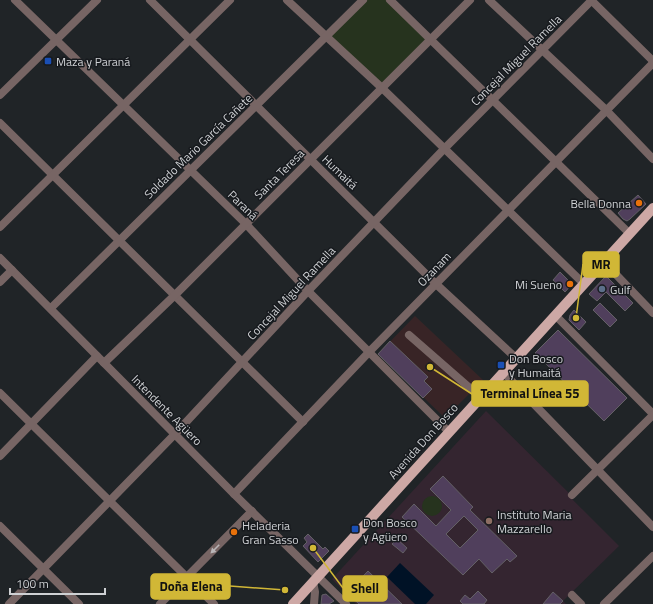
<svg xmlns="http://www.w3.org/2000/svg" width="653" height="604" font-family="'Titillium Web',sans-serif">
<rect width="100%" height="100%" fill="#202427"/>
<polygon fill="#382426" points="415,316 483,380 445,418 378,354"/>
<polygon fill="#342530" points="486,411 570,494 569,496 619,546 563,601 566,604 356,604 332,579"/>
<g fill="#26331e">
<polygon points="363,0 390,0 430,39 382,88 325,37"/>
<circle cx="432" cy="506" r="10"/>
</g>
<polygon fill="#001226" points="400,563 434,595 426,604 415,604 387,577"/>
<g fill="#503f5c" stroke="#636065" fill-rule="evenodd">
<polygon points="638,195 646,204 630,219 627,221 623,219 618,213"/>
<polygon points="560,272 572,284 565,292 553,280"/>
<polygon points="606,276 633,303 625,311 606,292 597,301 589,294"/>
<polygon points="600,303 617,320 610,327 593,310"/>
<polygon points="574,310 586,322 579,330 569,320 570,315"/>
<polygon points="558,330 627,398 604,421 535,353"/>
<polygon points="390,341 428,377 424,381 432,389 423,398 378,354"/>
<path d="M443 476 473 507 470 510 517 556 510 562 507 559 492 573 479 559 463 575 402 517 414 504 436 526 451 510 430 489ZM464 516 478 530 460 548 446 534Z"/>
<polygon points="308,534 323,549 325,547 329,551 318,562 303,546 307,542 304,538"/>
<polygon points="397,539 407,548 403,553 392,544"/>
<polygon points="368,571 402,604 359,604 347,593"/>
<polygon points="478,591 487,600 484,604 463,604 460,601 465,595 470,599"/>
<polygon points="553,592 563,601 560,604 543,604"/>
<polygon points="326,594 334,601 329,604 321,604 322,595"/>
</g>
<g fill="none" stroke-linecap="round" stroke-linejoin="round">
<g stroke="#776564" stroke-width="8">
<polyline points="15,0 246,224 308,291 449,432"/>
<polyline points="150,0 436,284 516,358"/>
<polyline points="287,0 382,88 584,284"/>
<polyline points="390,0 629,233"/>
<polyline points="489,0 606,110 653,159"/>
<polyline points="591,0 653,61"/>
<polyline points="0,95 97,0"/>
<polyline points="0,123 303,422"/>
<polyline points="0,227 230,0"/>
<polyline points="0,258 234,494 346,604"/>
<polyline points="604,262 653,313"/>
<polyline points="0,282 12,270"/>
<polyline points="51,308 363,0"/>
<polyline points="555,315 653,414"/>
<polyline points="409,335 480,397"/>
<polyline points="104,363 175,295 470,0"/>
<polyline points="503,372 653,527"/>
<polyline points="0,393 214,604"/>
<polyline points="0,456 97,356"/>
<polyline points="234,494 370,351 653,63"/>
<polyline points="572,495 653,415"/>
<polyline points="0,526 79,604"/>
<polyline points="313,582 315,592 314,604"/>
<polyline points="572,595 581,604"/>
<polyline points="9,604 175,434 308,291 444,149 592,0"/>
<polyline points="160,604 252,511"/>
<polyline points="604,604 653,556"/>
</g>
<polyline stroke="#cda8a5" stroke-width="10" points="293,604 653,208"/>
</g>
<defs><path id="oneway-solid" d="M-6-.8H1V-3.2L6.5 0L1 3.2V.8H-6Z"/></defs>
<use fill="#b9b6b8" href="#oneway-solid" transform="translate(215 549) rotate(135)"/>
<g fill="#1a4fb4" stroke="#171a1e" stroke-width="1.5">
<rect x="44" y="57" width="8" height="8" rx="2"/>
<rect x="497" y="361" width="8" height="8" rx="2"/>
<rect x="351" y="525" width="8" height="8" rx="2"/>
</g>
<g fill="#e8710a" stroke="#171a1e" stroke-width="1.5">
<circle cx="639" cy="203" r="4"/>
<circle cx="570" cy="284" r="4"/>
<circle cx="234" cy="532" r="4"/>
</g>
<circle fill="#5c6f8a" stroke="#171a1e" stroke-width="1.5" cx="602" cy="289" r="4"/>
<circle fill="#8d6e63" stroke="#171a1e" stroke-width="1.5" cx="489" cy="521" r="4"/>
<g text-anchor="middle" dominant-baseline="central" stroke-width="3" stroke-linejoin="round" paint-order="stroke">
<g font-size="12" fill="#cfd1d4" stroke="#171a1e">
<text transform="translate(516 60) rotate(-45)">Concejal Miguel Ramella</text>
<text transform="translate(198 146) rotate(-44)">Soldado Mario García Cañete</text>
<text transform="translate(340 172) rotate(44)">Humaitá</text>
<text transform="translate(279 174) rotate(-45)">Santa Teresa</text>
<text transform="translate(243 205) rotate(44)">Paraná</text>
<text transform="translate(434 269) rotate(-46)">Ozanam</text>
<text transform="translate(291 293) rotate(-47)">Concejal Miguel Ramella</text>
<text transform="translate(167 410) rotate(45)">Intendente Agüero</text>
<text transform="translate(423 441) rotate(-48)">Avenida Don Bosco</text>
</g>
<g font-size="12" fill="#cfd1d4" stroke="#171a1e" text-anchor="start">
<text x="56" y="61">Maza y Paraná</text>
<text x="631" y="203" text-anchor="end">Bella Donna</text>
<text x="562" y="284" text-anchor="end">Mi Sueno</text>
<text x="610" y="289">Gulf</text>
<text x="509" y="358">Don Bosco<tspan x="509" dy="14">y Humaitá</tspan></text>
<text x="497" y="514">Instituto Maria<tspan x="497" dy="14">Mazzarello</tspan></text>
<text x="363" y="522">Don Bosco<tspan x="363" dy="14">y Agüero</tspan></text>
<text x="242" y="525">Heladeria<tspan x="242" dy="14">Gran Sasso</tspan></text>
</g>
</g>
<path fill="none" stroke="#d1b736" stroke-width="1.5" d="M576 318L583 264M430 367L472 394M285 590L230 586M313 548L343 588"/>
<g fill="#d1b736" stroke="#171a1e" stroke-width="1.5">
<circle cx="576" cy="318" r="4"/>
<circle cx="430" cy="367" r="4"/>
<circle cx="285" cy="590" r="4"/>
<circle cx="313" cy="548" r="4"/>
</g>
<g fill="#d1b736" stroke="#d1b736" stroke-width="1.5">
<rect x="583" y="252" width="36" height="25" rx="4"/>
<rect x="472" y="381" width="116" height="25" rx="4"/>
<rect x="151" y="574" width="79" height="25" rx="4"/>
<rect x="343" y="576" width="44" height="25" rx="4"/>
</g>
<g font-size="13" text-anchor="middle" font-weight="bold" fill="#111">
<text x="601" y="269">MR</text>
<text x="530" y="398">Terminal Línea 55</text>
<text x="191" y="591">Doña Elena</text>
<text x="365" y="593">Shell</text>
</g>
<path d="M10 588v6h95v-6" fill="none" stroke="#cfd1d4" stroke-width="2"/>
<text x="16" y="588" font-size="12" fill="#cfd1d4" stroke="#171a1e" stroke-width="3" paint-order="stroke">100 m</text>
</svg>
